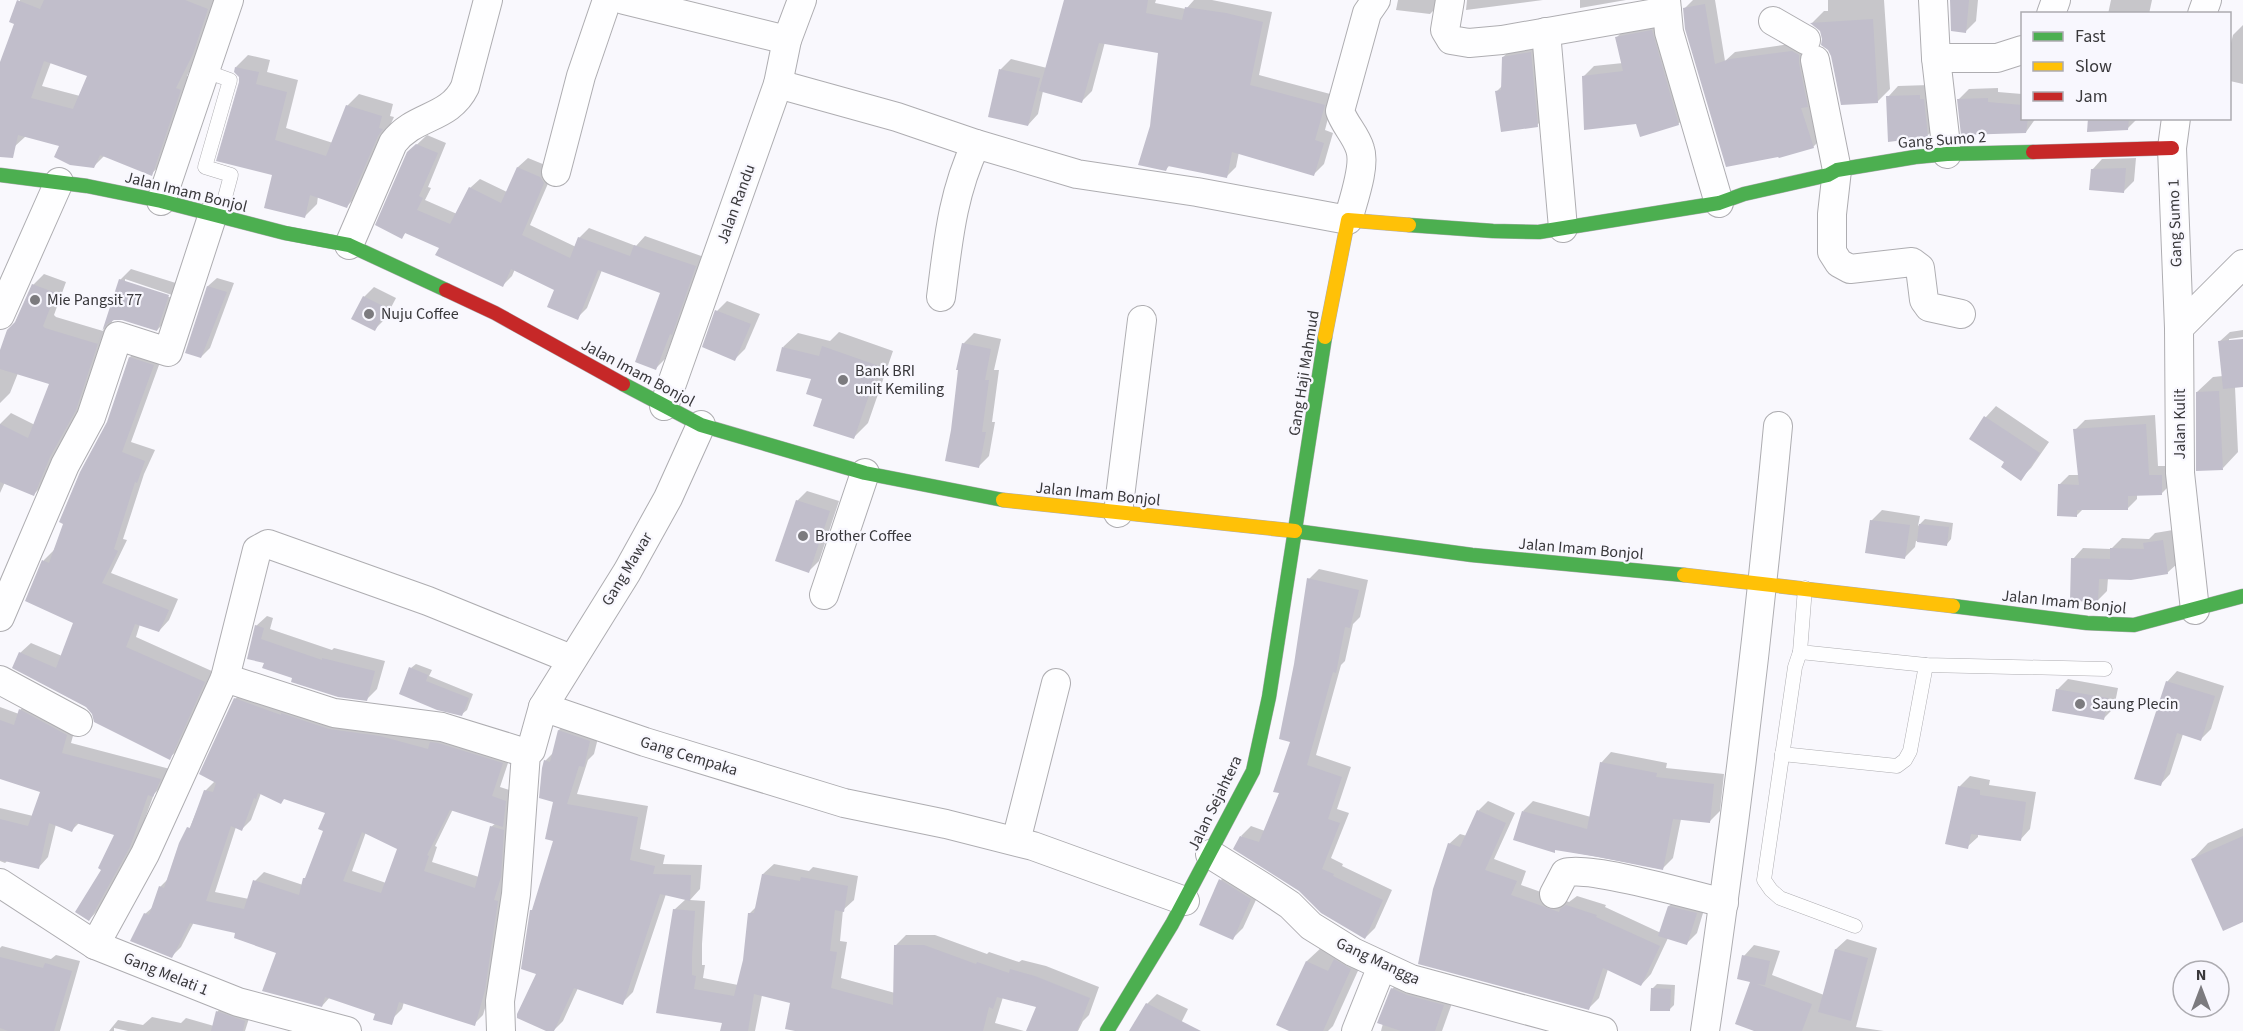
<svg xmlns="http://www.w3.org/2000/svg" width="2243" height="1031" font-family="'Source Sans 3',sans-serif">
<rect width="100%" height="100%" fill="#f9f8fd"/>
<g fill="#0003" fill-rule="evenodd">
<path d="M20 0H219L205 40 187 76 192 78 164 162 151 174 105 155 93 167 61 145 26 136 14 147 0 144V66L16 23ZM51 62 89 75 80 96 42 86Z"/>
<polygon points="1066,0 1156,0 1155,3 1186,9 1194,0 1212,0 1272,12 1259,75 1334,95 1325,130 1333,133 1324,164 1314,174 1239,152 1236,167 1226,177 1170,165 1166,169 1151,127 1160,51 1105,42 1092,91 1082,101 1043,91 1038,114 1028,125 990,116 1001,69 1011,59 1047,68"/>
<polygon points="1398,0 1441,0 1441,3 1430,14 1396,10"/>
<polygon points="1467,0 1543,0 1466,10"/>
<polygon points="1580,0 1626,0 1580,8"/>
<polygon points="1693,0 1715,0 1725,61 1735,52 1803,42 1823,137 1813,147 1727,166 1685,8"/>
<polygon points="1828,0 1884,0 1890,89 1877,102 1832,56 1821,30 1812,23 1824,11 1828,11"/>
<polygon points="1951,0 1978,0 1976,21 1966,31"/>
<polygon points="2111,0 2152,0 2149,14 2108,14"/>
<polygon points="1662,21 1689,114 1678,124 1583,77 1594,66 1623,63 1617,37 1627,27"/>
<polygon points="2243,25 2243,84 2230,81 2230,47 2233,35"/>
<polygon points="1541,42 1547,115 1537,125 1497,91 1502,86 1503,57 1514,47"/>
<polygon points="248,55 270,60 267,72 298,80 286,128 333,143 347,106 359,94 393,104 390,116 394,117 359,194 347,206 318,196 317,204 305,216 273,174 236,67"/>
<polygon points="1929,85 1938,125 1928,135 1888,97 1898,86"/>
<polygon points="1998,88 1998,92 2022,94 2022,118 2036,118 2026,132 1959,99 1969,89"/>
<polygon points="2090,118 2138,118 2127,129"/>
<polygon points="427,135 446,143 428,187 431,188 425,200 457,214 470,188 480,179 507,192 518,167 528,158 550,167 553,172 530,225 576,247 579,238 589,228 636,246 645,236 704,257 665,359 656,368 662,292 602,270 587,308 577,318 556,289 515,269 512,276 503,285 441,247 406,232 402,237 408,153"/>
<polygon points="2136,158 2134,181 2124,191 2092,170 2102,159"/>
<polygon points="131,269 179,284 175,296 125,279 125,282 175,299 168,319 157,330 123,319 113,319 86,398 45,483 34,494 5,482 0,493 0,424 11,413 35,425 51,384 18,373 10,393 0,403 0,355 33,285 44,274 66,282 54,315 56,317 103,331 120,280"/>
<polygon points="217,278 234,283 210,348 201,357 208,286"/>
<polygon points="374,287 396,298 385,319 375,329 364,297"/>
<polygon points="727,301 760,314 745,349 735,359 717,311"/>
<polygon points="2243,330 2243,337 2229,339 2229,342 2243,340 2243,386 2235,387 2238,452 2223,468 2197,392 2213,377 2223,376 2219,342 2230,332"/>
<polygon points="839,332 893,351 868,423 853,438 824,398 813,378 783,347 798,333 830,341"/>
<polygon points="974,333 1001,339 994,370 999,370 992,422 995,422 989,456 979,466 963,344"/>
<polygon points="140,347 163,354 131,442 155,450 144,474 123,539 127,540 111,573 178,599 169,620 159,631 140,624 136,637 214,672 180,748 169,758 94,713 20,653 31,643 62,656 75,623 27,601 44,560 54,550 108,423 130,357"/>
<polygon points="1996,406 2049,442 2031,468 2020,479 2006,462 1971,439 1986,417"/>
<polygon points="2155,415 2158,466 2171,466 2171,484 2162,493 2137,494 2137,499 2127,509 2083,509 2076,516 2059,485 2069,475 2079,475 2075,430 2085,420"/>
<polygon points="807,491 839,501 819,561 809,571 797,501"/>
<polygon points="1882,510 1920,516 1918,526 1925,519 1953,523 1951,539 1947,544 1916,541 1915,547 1905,557 1871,521"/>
<polygon points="2173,530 2178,563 2167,573 2108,578 2107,591 2097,601 2073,559 2083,548 2111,549 2122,538 2149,539 2155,533"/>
<polygon points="1319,569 1368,580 1360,617 1353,624 1345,661 1341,665 1316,755 1351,767 1337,809 1349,813 1331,858 1343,864 1342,866 1392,890 1375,928 1365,938 1241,836 1251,826 1265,831 1281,792 1292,741 1295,664 1309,579"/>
<polygon points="267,616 273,618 270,629 332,650 334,648 385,661 377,689 367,699 294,677 266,662 256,626"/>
<polygon points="416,664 432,670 429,676 473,694 467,710 462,714 411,668"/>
<polygon points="2177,671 2224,686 2211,729 2201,739 2183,734 2170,774 2160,785 2167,682"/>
<polygon points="2068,679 2118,688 2114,708 2104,718 2057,690"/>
<path d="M244 690 511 754 500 787 515 792 494 979 483 1015 474 1024 404 1002 402 1009 393 1018 330 997 322 1006 278 952 237 932 194 922 181 947 172 956 145 914 154 906 160 887 169 878 205 791 215 781 235 699ZM261 793 285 798 327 812 325 830 308 876 303 885 264 872 255 881 249 899 215 892 236 827 242 829 251 820ZM453 809 496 823 491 827 479 877 432 862 437 847 435 846ZM366 832 399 848 386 883 352 871Z"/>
<polygon points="30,700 76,725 71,743 170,769 162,786 154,794 139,835 98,910 89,920 116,834 80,822 72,830 56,824 48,857 39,867 8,860 5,863 0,861 0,808 33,816 42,791 1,777 0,779 0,707 19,714 20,710"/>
<polygon points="570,719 600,730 594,754 588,760 577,794 648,806 640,849 665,855 663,864 702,865 700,889 690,900 705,901 702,944 702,965 705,965 703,978 738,985 744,960 750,913 757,906 763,874 774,864 809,871 813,867 858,876 854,900 843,910 840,941 847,942 841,978 895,993 895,946 906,935 935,935 987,954 989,952 1019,962 1022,960 1046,966 1099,987 1089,1015 1083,1021 1078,1031 1027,1031 1038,1006 1003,997 995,1023 1024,1031 818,1031 792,1002 762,995 755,1031 722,1031 724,1022 658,1012 674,910 686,899 666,894 633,992 622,1003 578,988 563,1021 553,1031 549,1031 538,973 534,908 555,840 555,801 545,761 554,752 559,730"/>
<polygon points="1611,752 1667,763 1666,768 1724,774 1720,811 1709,822 1681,819 1673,858 1662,869 1556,849 1554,851 1523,811 1533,801 1591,817 1601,763"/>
<polygon points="1970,776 1990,780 1989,785 2036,792 2030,829 2020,840 1978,833 1978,837 1967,847 1960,786"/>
<polygon points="1488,801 1515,813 1494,859 1526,871 1521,885 1569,902 1577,896 1606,905 1605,907 1661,933 1669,906 1680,896 1706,903 1697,933 1687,943 1668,938 1651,974 1641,985 1608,969 1599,998 1589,1008 1449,844 1460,834 1467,836 1478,811"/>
<polygon points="2243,828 2243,920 2193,859 2208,843"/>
<polygon points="1231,870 1261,889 1243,928 1233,938 1221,880"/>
<polygon points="1847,939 1877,948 1856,1027 1884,1031 1759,1031 1752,981 1744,956 1754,945 1780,951 1772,975 1824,995 1836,949"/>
<polygon points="2,946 51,959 56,955 80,961 60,1031 0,1031 0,948"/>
<polygon points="1323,946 1366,953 1333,1026 1328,1031 1293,1031 1278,1025 1307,961"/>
<polygon points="1406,975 1456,992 1442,1031 1381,1031 1392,989"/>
<polygon points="1657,984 1675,985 1674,1005 1669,1010 1652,989"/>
<polygon points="1157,994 1188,1009 1177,1031 1131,1031 1147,1004"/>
<polygon points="226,1003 251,1012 245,1031 128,1031 114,1028 114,1031 109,1031 118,1020 143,1025 152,1017 181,1023 186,1018 214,1026 217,1012"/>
</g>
<g fill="#c1becb" fill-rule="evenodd">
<path d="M17 0 40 9 44 0H185L208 9 193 54 176 88 181 90 152 176 100 155 94 168 70 165 54 157 59 146 18 135 13 158 0 157V62L14 24 9 22ZM44 61 87 76 73 109 31 98Z"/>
<polygon points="1064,0 1148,0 1146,13 1182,20 1185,7 1226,13 1263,22 1250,85 1325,105 1315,140 1324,143 1314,176 1232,152 1227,178 1168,166 1166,171 1138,165 1150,126 1158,53 1099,43 1082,103 1039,91"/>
<polygon points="1950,0 1969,0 1966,33 1951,31"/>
<polygon points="1705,4 1715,64 1730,59 1792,51 1799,55 1799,63 1808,107 1801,108 1814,148 1779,158 1778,157 1726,167 1685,29 1683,8"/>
<polygon points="1873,19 1878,103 1841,105 1831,56 1828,50 1821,45 1822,39 1820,31 1810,23"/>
<polygon points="1652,30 1679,125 1640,137 1636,124 1584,130 1582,76 1623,71 1615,37"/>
<polygon points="1531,52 1538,127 1501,132 1495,91 1501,90 1502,57"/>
<polygon points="235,67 259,72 256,84 287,92 275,140 326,156 346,105 382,116 379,128 383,129 378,136 347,208 310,195 305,218 264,208 272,175 216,161 239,82 239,77 234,72"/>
<polygon points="999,69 1040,78 1028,126 988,117"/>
<polygon points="1920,95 1920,99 1924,99 1928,137 1888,142 1886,96"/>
<polygon points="1988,98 1988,102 2022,105 2022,118 2028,118 2026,133 1961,135 1957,99"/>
<polygon points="2088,118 2129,118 2128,130 2087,132"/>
<polygon points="416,144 438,153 419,196 423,198 417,210 450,224 469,187 501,203 517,167 540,177 544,183 522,235 570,258 578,237 630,256 634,245 696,266 672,335 670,334 656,370 635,362 660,293 598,270 578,320 547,307 554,290 511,269 503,287 435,255 439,248 405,233 402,239 375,225 407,152"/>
<polygon points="2126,168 2124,193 2089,190 2091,169"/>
<polygon points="119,279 169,295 157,331 122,320 114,320 107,324 102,331 76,410 50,457 34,496 0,482 0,424 28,438 49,384 0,369 0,350 7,330 15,322 32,284 56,293 43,326 45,328 98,344"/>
<polygon points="207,286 227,292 201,358 185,353"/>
<polygon points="363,296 387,308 375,331 351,319"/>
<polygon points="715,310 751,324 735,361 702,347"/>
<polygon points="2243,339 2243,387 2223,389 2218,341"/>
<polygon points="962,343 991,349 985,380 989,380 982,432 986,432 979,468 945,461 951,430 958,370 956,370"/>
<polygon points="822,346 879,366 854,439 813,426 822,399 806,394 811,379 776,371 782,347 819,356"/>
<polygon points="129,357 154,365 122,452 145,461 137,483 135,482 114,549 118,551 102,583 169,610 159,632 135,624 126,647 205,682 170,760 94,722 92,714 86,707 12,668 19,652 56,668 73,623 25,601 42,560 49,563 63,524 59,522 80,472 107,422"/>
<polygon points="2219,391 2223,470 2196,471 2196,392"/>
<polygon points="1984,416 2040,453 2021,481 2001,467 2004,462 1969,439"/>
<polygon points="2146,424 2149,475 2162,475 2162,495 2128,496 2128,510 2077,510 2077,517 2057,516 2058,484 2079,485 2073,429"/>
<polygon points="796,500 830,511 809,573 775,561"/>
<polygon points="1870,520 1910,525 1905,559 1865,553"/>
<polygon points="1919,524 1949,527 1947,546 1917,542"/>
<polygon points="2163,540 2168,574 2131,580 2099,579 2098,602 2070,601 2071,558 2110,559 2110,548 2144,549 2143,543"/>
<polygon points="1307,578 1359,590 1350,628 1345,627 1336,673 1333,672 1307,765 1342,777 1328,819 1340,823 1322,869 1334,874 1333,876 1383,900 1365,939 1321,913 1299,891 1233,849 1240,836 1259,842 1279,793 1273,792 1290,742 1279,739 1294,664"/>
<polygon points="255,625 264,628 261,639 322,660 322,658 375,671 367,701 338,697 291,682 292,678 262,668 264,663 247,659"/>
<polygon points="409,667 428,675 426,681 469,698 462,716 437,710 399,694"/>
<polygon points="2166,681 2215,696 2201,741 2177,733 2161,786 2134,779"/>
<polygon points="2056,689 2108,698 2104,720 2052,711"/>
<path d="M234 698 281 715V713L329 729 380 736 428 749 430 742 438 743 503 763 492 796 506 801 503 827 450 810 427 855 429 856 424 871 475 888 490 826 504 830 501 877 494 900 498 901 485 990 475 1026 399 1002 392 1025 373 1020 375 1014 325 997 322 1007 262 991 276 953 234 938 235 933 190 923 172 958 130 941 144 913 149 915 159 886 164 888 179 843 187 827 190 828 204 790 213 792 216 783 199 774ZM258 793 281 804 284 799 325 813 318 829 323 831 305 878H303L299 895 253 880 244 909 206 901 231 826 242 831 254 798 256 799ZM362 832 397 849 381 893 343 881Z"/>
<polygon points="19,709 67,735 62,753 161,779 153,797 148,795 130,847 89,921 75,912 101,870 98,868 114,835 76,823 72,832 49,823 39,869 0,860 0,819 28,826 40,792 0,779 0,720 14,725"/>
<polygon points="558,730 590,741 584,767 579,766 567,804 638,817 630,860 655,866 653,874 691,875 690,901 660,894 623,1005 574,988 554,1031 546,1031 517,1018 517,1014 536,974 521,969 530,910 532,910 553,841 545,839 553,802 539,798 542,768 544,760 550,762"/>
<polygon points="1600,762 1657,773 1656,777 1714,784 1710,823 1673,819 1663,870 1598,857 1555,850 1555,853 1513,840 1522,811 1587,829"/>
<polygon points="1958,786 1980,790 1980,795 2026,802 2021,841 1971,834 1968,849 1945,844"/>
<polygon points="1477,810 1506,823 1485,870 1517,881 1511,895 1559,912 1560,909 1566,905 1597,915 1596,917 1660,946 1641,986 1603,968 1589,1010 1418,964 1433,889 1448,843 1460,847"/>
<polygon points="2243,836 2243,922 2223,931 2191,859"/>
<polygon points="762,874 800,881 801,877 848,886 844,912 835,910 830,951 837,952 831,988 893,1005 894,945 924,945 976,964 977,962 1009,973 1010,969 1035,976 1090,998 1077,1031 1026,1031 1036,1007 997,997 993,1009 989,1007 983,1031 795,1031 785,1029 790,1003 754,994 748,1031 720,1031 722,1023 656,1013 673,909 695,911 692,956 692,975 696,976 694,989 734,996 743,960 748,913 754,913"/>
<polygon points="1219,879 1251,899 1233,940 1199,925"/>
<polygon points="1668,906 1697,913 1687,945 1658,936"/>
<polygon points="1835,949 1868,958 1851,1021 1818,1012"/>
<polygon points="1742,955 1770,961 1765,985 1757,984 1812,1004 1802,1031 1754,1031 1735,1024 1750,982 1737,979"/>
<polygon points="0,957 43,968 45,963 72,971 54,1031 8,1031 0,1028"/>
<polygon points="1334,959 1351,969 1323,1031 1289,1031 1276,1025 1306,961 1328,971"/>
<polygon points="1391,988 1407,995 1444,1005 1435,1031 1401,1031 1377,1023"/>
<polygon points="1651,988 1671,989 1670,1011 1650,1011"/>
<polygon points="1146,1003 1201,1031 1129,1031"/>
<polygon points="216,1011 245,1021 243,1031 211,1031"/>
</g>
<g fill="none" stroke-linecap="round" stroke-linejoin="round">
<defs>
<g id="lane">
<polyline points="205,71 230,80 205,167 231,175 220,216"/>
<polyline points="1805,588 1800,652 1926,665 2105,669"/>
<polyline points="1800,652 1795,667 1764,880 1771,890 1780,898 1855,926"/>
<polyline points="1782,754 1897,766 1905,760 1910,751 1926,665"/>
</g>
<g id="street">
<polyline points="624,0 787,40"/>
<polyline points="1450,0 1445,30 1451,40 1469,43 1502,40 1667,11"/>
<polyline points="1666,0 1669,32 1719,203"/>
<polyline points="1933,0 1936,58 1947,154"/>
<polyline points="2051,14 2056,0"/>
<polyline points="2202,14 2207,0"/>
<polyline points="1773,21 1806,40"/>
<polyline points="1546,32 1563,228"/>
<polyline points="1936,58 1997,58 2022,50"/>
<polyline points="1815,60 1837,170 1832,214 1832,252 1839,263 1850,269 1912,262 1920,268 1924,300 1929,307 1961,314"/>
<path d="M778 84 897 117 976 144 1077 174 1197 192 1348 220C1353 201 1366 166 1360 149 1356 135 1344 124 1340 111L1367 13 1376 0"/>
<polyline points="2176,118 2172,148 2179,328 2180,473 2195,610"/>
<polyline points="556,172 581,76 607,0"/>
<polyline points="161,201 229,0"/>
<path d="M349 245 393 143C415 114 449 120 465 87L488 0"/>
<path d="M941 297C948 243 952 194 976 144"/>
<polyline points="0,315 59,182"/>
<polyline points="2179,328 2243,264"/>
<polyline points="664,406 778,84 787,40 802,0"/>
<polyline points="1118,513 1142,320"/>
<polyline points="824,595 865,473"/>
<polyline points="0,617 65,465 91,417 118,336 168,352 213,214"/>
<polyline points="225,678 334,713 442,727 526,753 531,750 543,707 645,742 844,803 946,824 1033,846 1185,901"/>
<polyline points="0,680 78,722"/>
<polyline points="543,707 627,572 668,498 701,425"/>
<polyline points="1016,841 1056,683"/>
<polyline points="1210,854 1263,887 1290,905 1311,926 1353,952 1411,979 1603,1031"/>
<polyline points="0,883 95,945 238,1002 347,1031"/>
<path d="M1554 894 1565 873C1589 865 1694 896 1724 903"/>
<polyline points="95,945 145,854 225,678 257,550 268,544 428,601 571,659"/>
<polyline points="501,1031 500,1001 516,894 526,753"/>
<polyline points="1356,1031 1382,966"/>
<path d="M1705 1031C1735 830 1759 629 1778 426"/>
</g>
<g id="fast">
<polyline points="0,175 87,186 161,201 285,233 349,245 446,290"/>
<polyline points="1409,225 1493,231 1539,232 1719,203 1744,194 1828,175 1837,170 1915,157 1947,154 2033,152"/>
<polyline points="623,384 701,425 865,473 1003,500"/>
<polyline points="1295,531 1472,555 1684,575"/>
<polyline points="1953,606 2087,623 2134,625 2243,596"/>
<polyline points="1107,1031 1172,924 1253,771 1269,697 1325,337"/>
</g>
<g id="slow">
<polyline points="1325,337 1348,220 1409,225"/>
<polyline points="1003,500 1295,531"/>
<polyline points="1684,575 1953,606"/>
</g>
<g id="jam">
<polyline points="2033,152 2172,148"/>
<polyline points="446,290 495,313 623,384"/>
</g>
</defs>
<use href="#lane" stroke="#aeadb1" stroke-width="15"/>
<use href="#street" stroke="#aeadb1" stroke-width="30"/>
<use href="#fast" stroke="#aeadb1" stroke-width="15"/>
<use href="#slow" stroke="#aeadb1" stroke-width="15"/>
<use href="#jam" stroke="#aeadb1" stroke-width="15"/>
<use href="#lane" stroke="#fefeff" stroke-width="14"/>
<use href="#street" stroke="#fefeff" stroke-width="28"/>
<use href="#fast" stroke="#4caf50" stroke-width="14"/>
<use href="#slow" stroke="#ffc107" stroke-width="14"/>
<use href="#jam" stroke="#c62828" stroke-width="14"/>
</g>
<g fill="#7c7b7f" stroke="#f8f7fe" stroke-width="2">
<circle cx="35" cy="300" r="6"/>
<circle cx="369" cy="314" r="6"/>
<circle cx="843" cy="380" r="6"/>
<circle cx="803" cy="536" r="6"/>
<circle cx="2080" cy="704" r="6"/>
</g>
<g text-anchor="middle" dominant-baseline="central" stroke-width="4.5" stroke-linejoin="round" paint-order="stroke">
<g font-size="16" fill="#39383b" stroke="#f8f7fe">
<text transform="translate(1942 140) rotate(-4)">Gang Sumo 2</text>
<text transform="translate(186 192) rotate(14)">Jalan Imam Bonjol</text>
<text transform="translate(736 204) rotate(-70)">Jalan Randu</text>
<text transform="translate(2175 223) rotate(-92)">Gang Sumo 1</text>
<text transform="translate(638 373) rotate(28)">Jalan Imam Bonjol</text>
<text transform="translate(1304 373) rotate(-81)">Gang Haji Mahmud</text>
<text transform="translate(2180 424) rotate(-90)">Jalan Kulit</text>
<text transform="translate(1098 494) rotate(6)">Jalan Imam Bonjol</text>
<text transform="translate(1581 549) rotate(5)">Jalan Imam Bonjol</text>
<text transform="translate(627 569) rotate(-59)">Gang Mawar</text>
<text transform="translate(2064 602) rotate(6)">Jalan Imam Bonjol</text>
<text transform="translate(689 756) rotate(17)">Gang Cempaka</text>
<text transform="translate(1215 803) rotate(-64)">Jalan Sejahtera</text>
<text transform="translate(1378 961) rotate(25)">Gang Mangga</text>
<text transform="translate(166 974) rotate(22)">Gang Melati 1</text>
</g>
<g font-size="16" fill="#39383b" stroke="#f8f7fe" text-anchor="start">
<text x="47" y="300">Mie Pangsit 77</text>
<text x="381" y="314">Nuju Coffee</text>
<text x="855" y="371">Bank BRI<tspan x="855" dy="18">unit Kemiling</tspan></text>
<text x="815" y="536">Brother Coffee</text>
<text x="2092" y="704">Saung Plecin</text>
</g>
</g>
<rect x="2021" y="12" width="210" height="108" fill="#f8f7fe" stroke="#acabb0" stroke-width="1.5"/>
<rect x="2033" y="32" width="30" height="9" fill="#4caf50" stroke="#acabb0" stroke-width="1.5"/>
<text x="2075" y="42" font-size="18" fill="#39383b">Fast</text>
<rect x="2033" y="62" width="30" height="9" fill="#ffc107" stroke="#acabb0" stroke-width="1.5"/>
<text x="2075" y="72" font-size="18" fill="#39383b">Slow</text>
<rect x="2033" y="92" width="30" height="9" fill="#c62828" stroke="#acabb0" stroke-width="1.5"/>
<text x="2075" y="102" font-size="18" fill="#39383b">Jam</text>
<g transform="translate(2201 989)"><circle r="28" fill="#f8f7fe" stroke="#acabb0" stroke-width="1.5"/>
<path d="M0-4.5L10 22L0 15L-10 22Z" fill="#7c7b7f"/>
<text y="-9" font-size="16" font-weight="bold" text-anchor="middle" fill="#39383b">N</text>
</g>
</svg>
